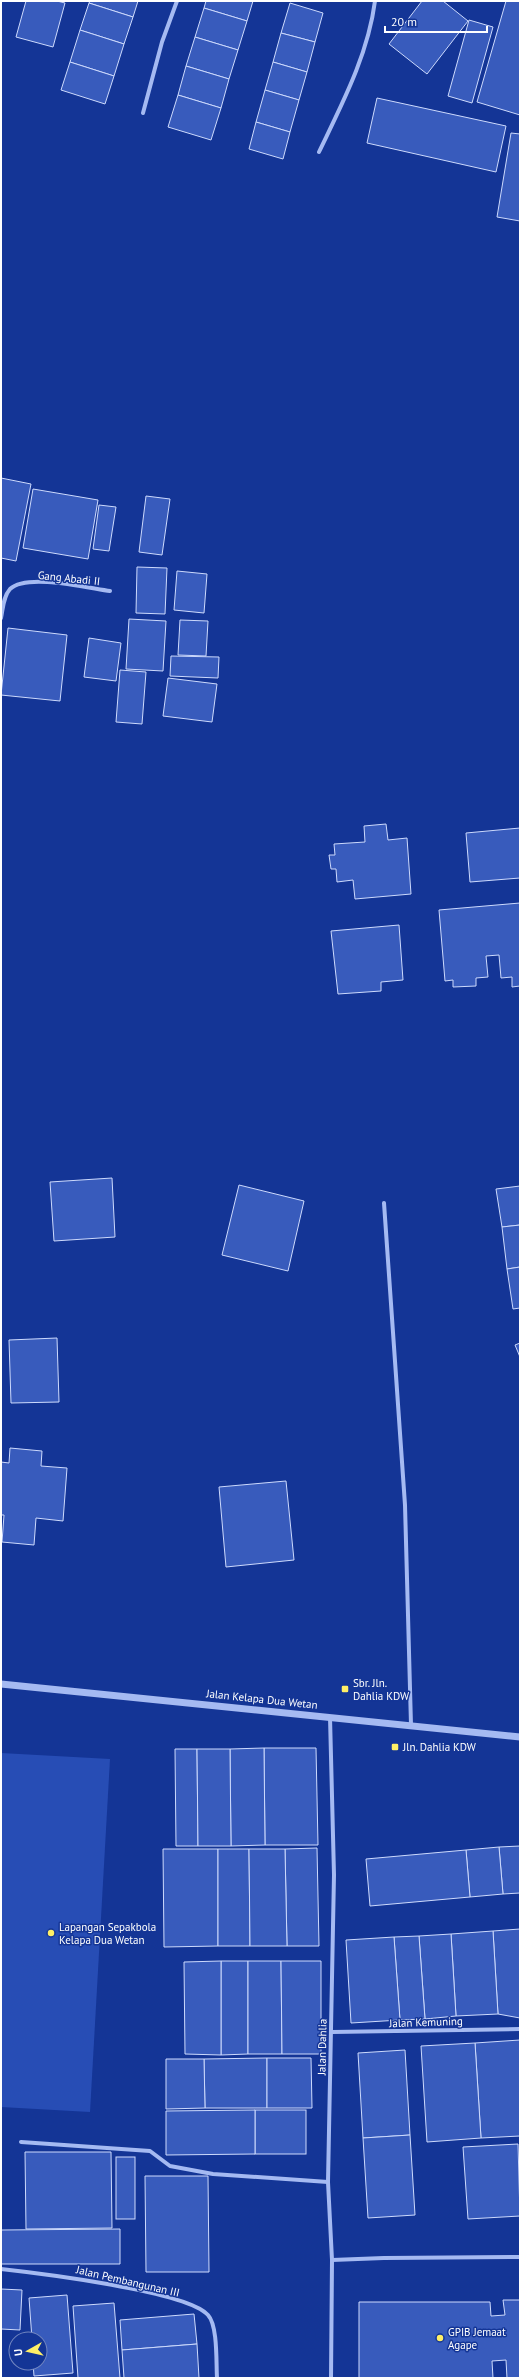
<svg xmlns="http://www.w3.org/2000/svg" width="521" height="2379" font-family="'PT Sans',sans-serif">
<rect width="100%" height="100%" fill="#143596"/>
<polygon fill="#274db5" points="1,1753 110,1759 90,2112 1,2107"/>
<g fill="#385bbc" stroke="#cddafd">
<polygon points="26,1 57,1 65,3 53,47 16,37"/>
<polygon points="90,1 138,1 133,17 89,3"/>
<polygon points="206,1 253,1 247,21 204,8"/>
<polygon points="422,1 443,1 468,21 427,74 389,44"/>
<polygon points="506,1 520,1 520,115 477,102"/>
<polygon points="89,3 133,17 124,44 80,30"/>
<polygon points="290,3 323,13 315,42 281,33"/>
<polygon points="204,8 247,21 238,50 195,37"/>
<polygon points="469,20 493,27 472,103 448,96"/>
<polygon points="80,30 124,44 114,76 70,62"/>
<polygon points="281,33 315,42 307,72 273,62"/>
<polygon points="195,37 238,50 229,79 186,66"/>
<polygon points="70,62 114,76 105,104 61,90"/>
<polygon points="273,62 307,72 299,100 265,90"/>
<polygon points="186,66 229,79 221,108 178,95"/>
<polygon points="265,90 299,100 290,132 256,122"/>
<polygon points="178,95 221,108 211,140 168,127"/>
<polygon points="377,98 506,126 496,172 367,143"/>
<polygon points="256,122 290,132 283,159 249,149"/>
<polygon points="511,133 520,134 520,221 497,217"/>
<polygon points="1,478 31,484 16,561 1,558"/>
<polygon points="33,489 98,500 88,559 23,548"/>
<polygon points="146,496 170,499 162,555 139,552"/>
<polygon points="99,505 116,507 109,551 93,549"/>
<polygon points="137,567 167,568 165,614 136,613"/>
<polygon points="177,571 207,574 204,613 174,610"/>
<polygon points="129,619 166,621 163,671 126,669"/>
<polygon points="180,620 208,621 206,656 178,655"/>
<polygon points="8,628 67,635 60,701 1,695"/>
<polygon points="89,638 121,643 116,681 84,677"/>
<polygon points="171,656 219,657 218,678 170,676"/>
<polygon points="120,670 146,672 142,724 116,722"/>
<polygon points="168,678 217,684 212,722 163,716"/>
<polygon points="386,824 388,840 407,838 411,894 355,899 353,880 337,882 336,869 331,869 329,855 335,855 334,844 365,842 364,826"/>
<polygon points="520,828 520,878 470,882 466,833"/>
<polygon points="520,903 520,986 512,987 512,977 501,978 499,955 486,956 488,977 476,978 476,986 453,987 453,980 445,981 439,910"/>
<polygon points="399,925 403,980 381,982 381,991 338,994 331,931"/>
<polygon points="112,1178 115,1237 54,1241 50,1182"/>
<polygon points="239,1185 304,1201 288,1271 222,1255"/>
<polygon points="520,1186 520,1225 502,1227 496,1189"/>
<polygon points="520,1225 520,1267 507,1269 502,1227"/>
<polygon points="520,1267 520,1308 513,1309 507,1269"/>
<polygon points="57,1338 59,1402 11,1403 9,1340"/>
<polygon points="520,1343 520,1357 515,1345"/>
<polygon points="10,1448 42,1451 41,1466 67,1468 63,1521 36,1518 34,1545 2,1542 4,1515 1,1515 1,1462 9,1463"/>
<polygon points="286,1481 294,1560 226,1567 219,1487"/>
<polygon points="264,1748 316,1748 318,1845 265,1845"/>
<polygon points="264,1748 265,1845 231,1846 230,1749"/>
<polygon points="175,1749 197,1749 198,1846 176,1846"/>
<polygon points="197,1749 230,1749 231,1846 198,1846"/>
<polygon points="520,1846 520,1893 503,1894 499,1847"/>
<polygon points="499,1847 503,1894 470,1897 466,1850"/>
<polygon points="317,1848 319,1946 287,1946 285,1849"/>
<polygon points="163,1849 218,1849 218,1946 164,1947"/>
<polygon points="218,1849 249,1849 250,1946 218,1946"/>
<polygon points="249,1849 285,1849 287,1946 250,1946"/>
<polygon points="466,1850 470,1897 370,1906 366,1859"/>
<polygon points="520,1929 520,2018 498,2014 493,1931"/>
<polygon points="493,1931 498,2014 456,2016 451,1934"/>
<polygon points="451,1934 456,2016 425,2019 419,1936"/>
<polygon points="419,1936 425,2019 400,2020 394,1937"/>
<polygon points="394,1937 400,2020 351,2023 346,1940"/>
<polygon points="221,1961 248,1961 248,2054 221,2055"/>
<polygon points="221,1961 221,2055 185,2054 184,1962"/>
<polygon points="248,1961 281,1961 282,2054 248,2054"/>
<polygon points="281,1961 321,1961 321,2054 282,2054"/>
<polygon points="520,2040 520,2136 481,2138 475,2043"/>
<polygon points="475,2043 481,2138 427,2142 421,2046"/>
<polygon points="405,2050 410,2135 363,2138 358,2053"/>
<polygon points="267,2058 267,2108 205,2108 204,2059"/>
<polygon points="267,2058 311,2058 312,2108 267,2108"/>
<polygon points="166,2059 204,2059 205,2108 166,2109"/>
<rect x="255" y="2110" width="51" height="44"/>
<polygon points="255,2110 255,2154 166,2155 166,2111"/>
<polygon points="410,2135 415,2215 368,2218 363,2138"/>
<polygon points="518,2144 520,2216 468,2219 463,2147"/>
<polygon points="25,2152 111,2152 112,2228 26,2229"/>
<rect x="116" y="2157" width="19" height="62"/>
<polygon points="145,2176 208,2176 209,2272 146,2272"/>
<polygon points="120,2229 120,2264 1,2264 1,2230"/>
<polygon points="1,2289 22,2290 20,2330 1,2329"/>
<polygon points="67,2295 73,2373 34,2376 33,2363 40,2363 40,2339 32,2339 29,2298"/>
<polygon points="503,2300 520,2300 520,2378 507,2378 506,2360 492,2361 493,2378 359,2378 359,2302 490,2302 491,2316 505,2315"/>
<polygon points="114,2303 120,2378 78,2378 73,2306"/>
<polygon points="194,2314 197,2344 122,2350 120,2320"/>
<polygon points="197,2344 199,2378 124,2378 122,2350"/>
</g>
<g fill="none" stroke-linecap="round" stroke-linejoin="round">
<g stroke="#a5baf2" stroke-width="4">
<polyline points="143,113 162,42 177,1"/>
<path d="M319 152C342 104 368 55 375 1"/>
<path d="M1 618C3 609 3 597 10 589 27 573 88 588 110 591"/>
<polyline points="384,1203 405,1505 411,1725"/>
<polyline points="330,1717 334,1875 328,2182 332,2260 331,2378"/>
<polyline points="332,2032 520,2029"/>
<polyline points="21,2142 150,2151 170,2166 213,2174 328,2182"/>
<polyline points="332,2260 384,2258 520,2257"/>
<path d="M1 2269C37 2273 187 2291 208 2315 218 2326 216 2363 217 2378"/>
</g>
<polyline stroke="#a5baf2" stroke-width="7" points="1,1684 520,1737"/>
</g>
<g fill="#ffef66" stroke="#143596" stroke-width="1.5">
<rect x="341" y="1685" width="8" height="8" rx="2"/>
<rect x="391" y="1743" width="8" height="8" rx="2"/>
<circle cx="51" cy="1933" r="4"/>
<circle cx="440" cy="2338" r="4"/>
</g>
<g text-anchor="middle" dominant-baseline="central" stroke-width="3" stroke-linejoin="round" paint-order="stroke">
<g font-size="11" fill="#fff" stroke="#143596">
<text transform="translate(69 578) rotate(6)">Gang Abadi II</text>
<text transform="translate(262 1699) rotate(6)">Jalan Kelapa Dua Wetan</text>
<text transform="translate(426 2022) rotate(-2)">Jalan Kemuning</text>
<text transform="translate(322 2047) rotate(-89)">Jalan Dahlia</text>
<text transform="translate(128 2281) rotate(13)">Jalan Pembangunan III</text>
</g>
<g font-size="11" fill="#fff" stroke="#143596" text-anchor="start">
<text x="353" y="1683">Sbr. Jln.<tspan x="353" dy="13">Dahlia KDW</tspan></text>
<text x="403" y="1747">Jln. Dahlia KDW</text>
<text x="59" y="1927">Lapangan Sepakbola<tspan x="59" dy="13">Kelapa Dua Wetan</tspan></text>
<text x="448" y="2332">GPIB Jemaat<tspan x="448" dy="13">Agape</tspan></text>
</g>
</g>
<rect width="521" height="2379" fill="none" stroke="#ffffff" stroke-width="4"/>
<g transform="translate(28 2351) rotate(262)"><circle r="19" fill="#143596" stroke="#7286c0"/>
<path d="M0-3L7 15L0 10L-7 15Z" fill="#ffef66"/>
<text y="-6" font-size="11" font-weight="bold" text-anchor="middle" fill="#ffffff">U</text>
</g>
<path d="M385 26v6h102v-6" fill="none" stroke="#ffffff" stroke-width="2"/>
<text x="391" y="26" font-size="12" fill="#ffffff" stroke="#143596" stroke-width="3" paint-order="stroke">20 m</text>
</svg>
